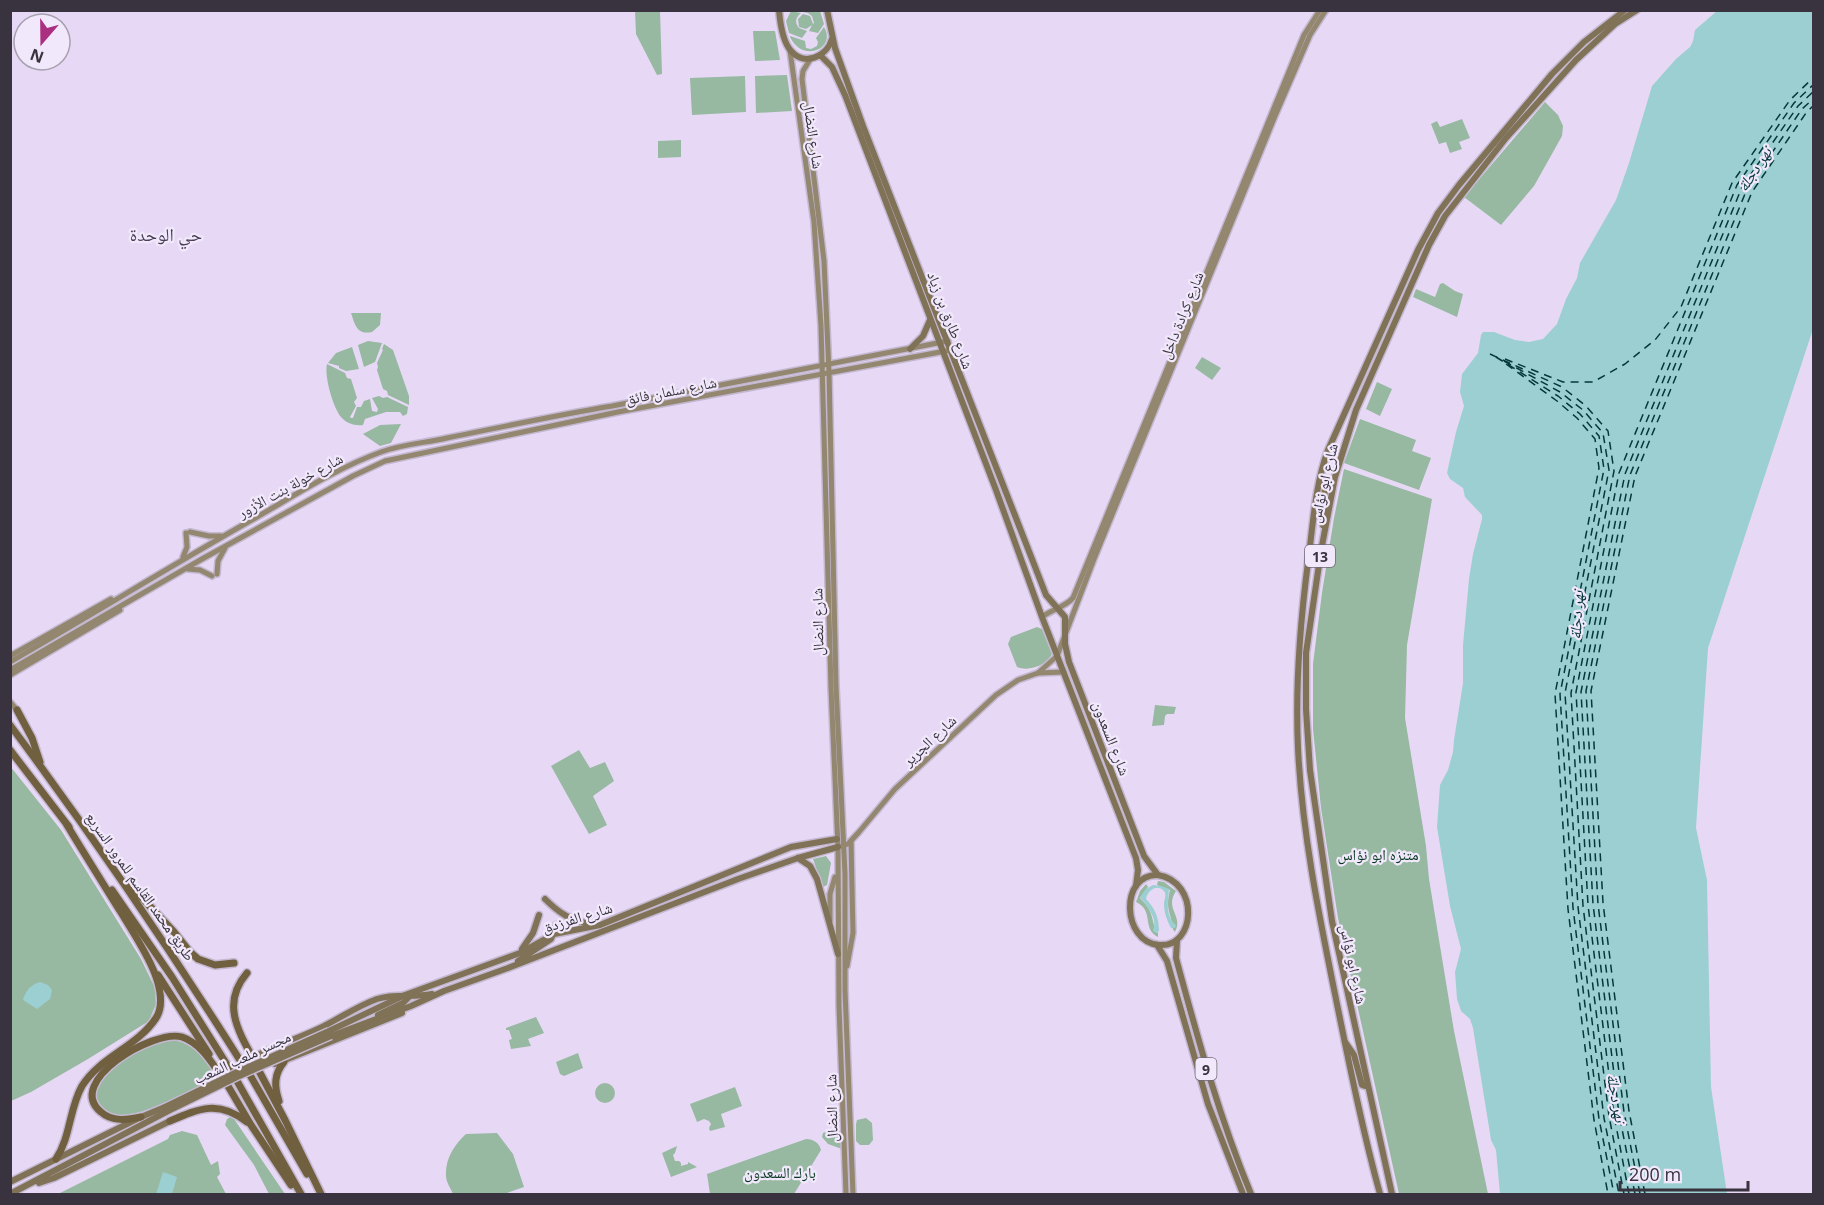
<svg xmlns="http://www.w3.org/2000/svg" width="1824" height="1205" font-family="'Open Sans','Noto Naskh Arabic',sans-serif">
<rect width="100%" height="100%" fill="#e7d9f6"/>
<g fill="#97b8a1">
<polygon points="635,11 660,11 662,74 657,75 636,34"/>
<path d="M791 11 801 13C796 17 794 22 799 28L807 31 802 38 789 33 786 21Z"/>
<polygon points="820,11 824,24 818,33 809,31 812,25 806,29 799,27 798,19 803,14 810,16 813,24 814,23 812,16 808,13 803,12 803,11"/>
<path d="M824 27C837 48 803 64 790 37V36L805 41 806 48 811 49 817 46 818 42 816 38Z"/>
<polygon points="753,31 775,31 780,60 755,61"/>
<polygon points="787,75 792,111 756,113 755,76"/>
<polygon points="745,76 746,112 692,115 690,78"/>
<polygon points="1545,102 1558,115 1563,126 1562,136 1534,186 1501,225 1464,197"/>
<polygon points="1462,119 1470,138 1459,142 1462,149 1450,153 1446,142 1439,144 1431,124 1437,121 1440,127"/>
<polygon points="681,140 681,157 658,158 658,141"/>
<polygon points="1443,283 1455,291 1463,294 1457,317 1413,297 1416,289 1435,297 1440,284"/>
<path d="M351 313H381L380 325 372 332C357 335 355 325 351 313Z"/>
<polygon points="368,341 382,343 375,362 364,367 358,345"/>
<polygon points="384,344 393,350 409,396 409,405 388,395 387,391 383,389 377,370 378,367 377,363 383,350 382,349"/>
<polygon points="352,347 359,369 346,371 339,368 339,366 328,363 336,353"/>
<polygon points="1202,357 1221,368 1212,380 1195,368"/>
<path d="M327 364 345 373 347 378 351 379 357 398 354 402 356 406 350 417 351 418H353L357 407H361L364 401 370 399 372 411 377 412 378 409 372 398 379 396 383 398 387 397 408 407 407 414 403 416 400 412H386L365 419 363 425C354 426 346 423 341 417 333 407 324 376 327 364Z"/>
<polygon points="1377,382 1392,389 1380,416 1366,409"/>
<polygon points="1360,419 1416,440 1412,451 1431,458 1419,490 1344,463"/>
<polygon points="401,424 391,443 380,446 363,434 380,425"/>
<polygon points="1344,469 1432,499 1407,645 1405,718 1426,846 1429,879 1454,1031 1488,1194 1399,1194 1338,918 1321,808 1313,729 1313,664 1322,593 1334,518"/>
<path d="M1037 627 1042 629 1052 654C1047 665 1029 672 1017 667L1008 644 1011 637Z"/>
<polygon points="1155,705 1176,707 1174,714 1167,714 1165,716 1164,725 1152,726"/>
<polygon points="579,750 590,768 605,762 614,781 593,796 607,825 589,834 551,766"/>
<polygon points="10,766 61,830 141,959 155,988 156,1004 149,1021 88,1059 31,1092 11,1101"/>
<polygon points="826,856 831,863 827,885 823,887 813,859"/>
<path d="M1158 881 1164 882 1176 891C1164 909 1184 916 1175 932L1172 928 1173 929C1171 912 1165 910 1170 890L1157 885Z"/>
<path d="M1146 884 1148 887 1140 898C1155 913 1150 917 1157 933L1158 932V937C1141 928 1155 911 1136 902L1140 891Z"/>
<polygon points="536,1017 544,1033 528,1039 531,1046 511,1049 509,1040 512,1039 509,1030 506,1030 506,1028"/>
<path d="M174 1040C194 1044 207 1060 217 1078 192 1089 150 1114 123 1115 113 1116 105 1112 100 1104 83 1080 133 1051 151 1045 158 1042 166 1041 174 1040Z"/>
<polygon points="578,1053 583,1068 564,1076 560,1074 556,1062"/>
<circle cx="605" cy="1093" r="10"/>
<polygon points="735,1087 742,1106 721,1114 725,1127 710,1131 709,1128 711,1124 709,1121 704,1119 697,1122 690,1104"/>
<polygon points="232,1116 285,1194 269,1194 254,1165 225,1125 227,1119"/>
<polygon points="866,1118 872,1123 873,1140 869,1145 860,1145 856,1141 856,1124 857,1120"/>
<polygon points="838,1127 841,1129 842,1149 828,1144 822,1137 823,1133"/>
<polygon points="182,1131 197,1135 211,1165 218,1161 220,1174 217,1177 226,1194 58,1194 168,1139 170,1135"/>
<path d="M497 1133 513 1154 524 1187 504 1194H453C451 1189 446 1182 446 1176 445 1159 454 1145 466 1134Z"/>
<path d="M806 1139C814 1139 819 1143 821 1150L794 1194H710L707 1174Z"/>
<polygon points="677,1146 675,1153 673,1155 675,1161 679,1161 681,1163 681,1166 688,1164 688,1162 697,1167 671,1177 662,1153"/>
</g>
<g fill="#9ccfd2">
<polygon points="1718,10 1814,11 1813,329 1708,648 1696,828 1707,880 1711,1087 1727,1194 1500,1194 1496,1150 1491,1140 1473,1028 1470,1019 1461,1011 1457,999 1455,972 1461,949 1450,906 1437,827 1440,785 1448,770 1453,752 1454,740 1463,683 1463,645 1469,579 1473,554 1482,519 1482,515 1465,497 1463,488 1450,479 1447,473 1456,432 1464,406 1460,392 1462,374 1478,353 1481,335 1483,332 1494,332 1515,340 1529,342 1543,339 1557,324 1566,299 1577,278 1580,263 1616,200 1629,163 1652,86 1676,59 1690,47 1693,41 1695,30"/>
<path d="M1153 885 1161 886 1169 889C1168 902 1165 916 1176 925L1175 928H1171C1167 920 1164 913 1164 904 1164 900 1167 894 1164 891 1156 883 1147 892 1146 899 1155 908 1159 918 1159 931L1156 933 1153 931C1158 918 1148 907 1140 897L1146 889Z"/>
<path d="M40 982 48 985 52 990 50 999 37 1009 23 1000C26 990 30 985 40 982Z"/>
<polygon points="163,1172 177,1177 172,1194 156,1194"/>
</g>
<g fill="none" stroke-linecap="round" stroke-linejoin="round">
<g stroke="#04383b" stroke-width="1.5" stroke-dasharray="8 6" stroke-linecap="butt">
<polyline points="1490,354 1562,387 1586,406 1608,431 1614,471 1571,693 1583,906 1609,1116 1624,1194"/>
<polyline points="1496,357 1558,396 1580,414 1599,436 1604,469 1560,694 1573,908 1599,1119 1614,1194"/>
<polyline points="1505,359 1563,382 1593,382 1625,364 1655,340 1681,307 1732,183 1790,100 1814,77"/>
<polyline points="1504,361 1560,392 1583,410 1603,433 1609,470 1565,693 1578,907 1604,1118 1619,1194"/>
<polyline points="1506,364 1557,401 1577,418 1595,439 1599,468 1555,694 1568,909 1594,1120 1608,1194"/>
<polyline points="1629,1194 1614,1115 1588,905 1576,692 1619,473 1737,185 1794,103 1814,84"/>
<polyline points="1635,1194 1619,1114 1593,904 1581,692 1625,474 1742,187 1798,106 1814,91"/>
<polyline points="1640,1194 1624,1112 1598,904 1586,691 1630,475 1747,189 1802,109 1814,98"/>
<polyline points="1645,1194 1629,1111 1603,903 1591,691 1635,476 1752,192 1806,113 1814,105"/>
</g>
<defs>
<g id="secondary">
<polyline points="790,51 814,222 821,326 831,688 838,847 839,1006 846,1194"/>
<polyline points="811,58 803,71 802,79 824,261 829,372 836,686 845,874 845,990 853,1194"/>
<polyline points="190,532 209,536 221,536"/>
<polyline points="183,557 187,547 186,533"/>
<polyline points="188,569 200,570 212,576"/>
<polyline points="217,574 218,561 225,548"/>
<path d="M1042 617C1051 610 1065 607 1073 598L1304 35 1320 10"/>
<polyline points="10,656 111,599"/>
<path d="M10 662C93 614 174 564 257 517 297 494 337 468 381 452 403 444 425 443 447 438 502 427 557 415 612 406L948 341"/>
<polyline points="10,670 202,559 353,476 385,461 618,412 951,350"/>
<polyline points="1038,673 1057,656 1094,559 1275,116 1310,35 1326,10"/>
<polyline points="10,675 120,610"/>
<polyline points="10,702 17,710"/>
<polyline points="842,846 848,844 859,832 895,789 996,695 1018,680 1038,673 1064,672"/>
<polyline points="830,921 830,894 835,877"/>
<polyline points="847,966 853,933 851,841"/>
</g>
<g id="primary">
<path d="M779 10C780 22 783 42 791 51 805 67 827 56 832 39"/>
<polyline points="827,10 835,48 863,126 1046,595 1065,617 1065,644 1069,662 1144,856 1158,875"/>
<polyline points="820,55 832,67 845,95 996,490 1042,617 1136,858 1138,870 1136,886"/>
<polyline points="910,349 923,336 930,320"/>
<polyline points="1321,476 1325,485 1323,525"/>
<polyline points="798,858 810,866 817,879 838,954"/>
<path d="M1158 875C1200 882 1196 948 1159 945 1122 942 1119 874 1158 875Z"/>
<path d="M545 899C559 913 571 921 591 924"/>
<path d="M1177 940 1176 958C1198 1039 1219 1117 1251 1194"/>
<polyline points="1157,945 1167,961 1208,1104 1243,1194"/>
<polyline points="522,949 533,933 539,915"/>
<polyline points="518,961 551,939 556,925"/>
<polyline points="378,1015 403,1003 412,994"/>
<polyline points="329,1031 405,995 520,953 554,934 600,925 791,847 837,839"/>
<polyline points="331,1036 411,1006 444,991 508,968 738,879 798,858 838,847"/>
<polyline points="1345,1042 1354,1055 1362,1085 1365,1086 1367,1084"/>
<path d="M252 1058C274 1046 297 1039 320 1028 339 1019 357 1006 377 999 396 993 413 998 432 994"/>
<polyline points="275,1064 402,1013"/>
<polyline points="10,1182 141,1117 165,1107"/>
<polyline points="39,1183 54,1178 170,1121"/>
<polyline points="10,1194 168,1111"/>
<path d="M1380 1194C1363 1132 1350 1068 1337 1004 1320 920 1302 834 1298 748 1295 685 1300 624 1308 562 1313 525 1315 485 1328 450L1418 250 1438 213 1459 185 1552 74 1584 42 1625 10"/>
<polyline points="1392,1194 1332,921 1310,770 1306,709 1306,653 1321,551 1335,477 1356,410 1429,245 1445,216 1506,138 1576,60 1615,24 1637,10"/>
</g>
<g id="highway">
<polyline points="17,710 32,738 40,762"/>
<path d="M10 725C93 836 170 949 243 1065"/>
<polyline points="10,750 69,827"/>
<polyline points="130,885 174,932 190,952 198,959 215,965 234,963"/>
<polyline points="112,890 172,977 231,1071"/>
<path d="M247 973C221 1003 238 1031 254 1060"/>
<polyline points="158,975 209,1054"/>
<polyline points="259,1071 285,1120 321,1194"/>
<polyline points="250,1075 307,1174"/>
<polyline points="237,1081 301,1194"/>
<polyline points="228,1086 251,1125 291,1185"/>
<path d="M279 1101C274 1086 274 1074 284 1062"/>
<path d="M141 1117C127 1120 112 1122 101 1112 64 1082 153 1029 182 1037 200 1043 211 1061 221 1076"/>
<path d="M170 1121C200 1108 219 1100 247 1122"/>
<path d="M56 1159C71 1136 69 1109 82 1086 101 1056 137 1047 156 1018 164 1006 160 987 155 974 147 953 134 934 122 914 104 885 85 855 67 825"/>
</g>
</defs>
<use href="#secondary" stroke="#c4b8d1" stroke-width="8"/>
<use href="#primary" stroke="#c4b8d1" stroke-width="9"/>
<use href="#highway" stroke="#c4b8d1" stroke-width="10"/>
<use href="#secondary" stroke="#938770" stroke-width="5"/>
<use href="#primary" stroke="#807256" stroke-width="6"/>
<use href="#highway" stroke="#71603f" stroke-width="7"/>
<defs>
<g id="primary-bridge">
<polyline points="165,1107 235,1073 329,1031"/>
<polyline points="168,1111 237,1077 331,1036"/>
</g>
</defs>
<use href="#primary-bridge" stroke="#c4b8d1" stroke-width="9" stroke-linecap="butt"/>
<use href="#primary-bridge" stroke="#807256" stroke-width="6"/>
</g>
<g text-anchor="middle" dominant-baseline="central" stroke-width="4.5" stroke-linejoin="round" paint-order="stroke">
<g fill="#f1e9fb" stroke="#706a77" stroke-width="1.5">
<rect x="1305" y="545" width="30" height="22" rx="4.5"/>
<rect x="1195.5" y="1058" width="21" height="22" rx="4.5"/>
</g>
<g font-size="14" font-weight="bold" fill="#38333e">
<text x="1320" y="556">13</text>
<text x="1206" y="1069">9</text>
</g>
<g font-size="15" fill="#38333e" stroke="#f1e9fb">
<text transform="translate(814 135) rotate(82)">شارع النضال</text>
<text transform="translate(1181 315) rotate(-68)">شارع كرادة داخل</text>
<text transform="translate(951 320) rotate(69)">شارع طارق بن زياد</text>
<text transform="translate(671 390) rotate(-11)">شارع سلمان فائق</text>
<text transform="translate(1323 483) rotate(-77)">شارع ابو نؤاس</text>
<text transform="translate(290 485) rotate(-29)">شارع خولة بنت الأزور</text>
<text transform="translate(817 622) rotate(-91)">شارع النضال</text>
<text transform="translate(1112 738) rotate(69)">شارع السعدون</text>
<text transform="translate(929 740) rotate(-43)">شارع الجرير</text>
<text transform="translate(141 886) rotate(55)">طريق محمد القاسم للمرور السريع</text>
<text transform="translate(577 917) rotate(-17)">شارع الفرزدق</text>
<text transform="translate(1354 964) rotate(78)">شارع ابو نؤاس</text>
<text transform="translate(242 1057) rotate(-25)">مجسر ملعب الشعب</text>
<text transform="translate(831 1108) rotate(-91)">شارع النضال</text>
</g>
<g font-size="15" fill="#04351c" stroke="#f1e9fb">
<text x="1378" y="854">متنزه ابو نؤاس</text>
<text x="780" y="1172">بارك السعدون</text>
</g>
<g font-size="16" font-style="italic" fill="#04383b" stroke="#f1e9fb">
<text transform="translate(1754 169) rotate(-57)">نهر دجلة</text>
<text transform="translate(1576 615) rotate(-87)">نهر دجلة</text>
<text transform="translate(1617 1098) rotate(80)">نهر دجلة</text>
</g>
<g font-size="18" fill="#493e55" stroke="#f1e9fb">
<text x="166" y="234">حي الوحدة</text>
</g>
</g>
<rect width="1824" height="1205" fill="none" stroke="#38333e" stroke-width="24"/>
<g transform="translate(42 42) rotate(200)"><circle r="28" fill="#f1e9fb" stroke="#a7a0af" stroke-width="1.5"/>
<path d="M0-4.5L10 22L0 15L-10 22Z" fill="#ab2f81"/>
<text y="-9" font-size="16" font-weight="bold" text-anchor="middle" fill="#38333e">N</text>
</g>
<path d="M1620 1181v9h128v-9" fill="none" stroke="#38333e" stroke-width="3"/>
<text x="1629" y="1181" font-size="18" fill="#38333e" stroke="#f1e9fb" stroke-width="4.5" paint-order="stroke">200 m</text>
</svg>
